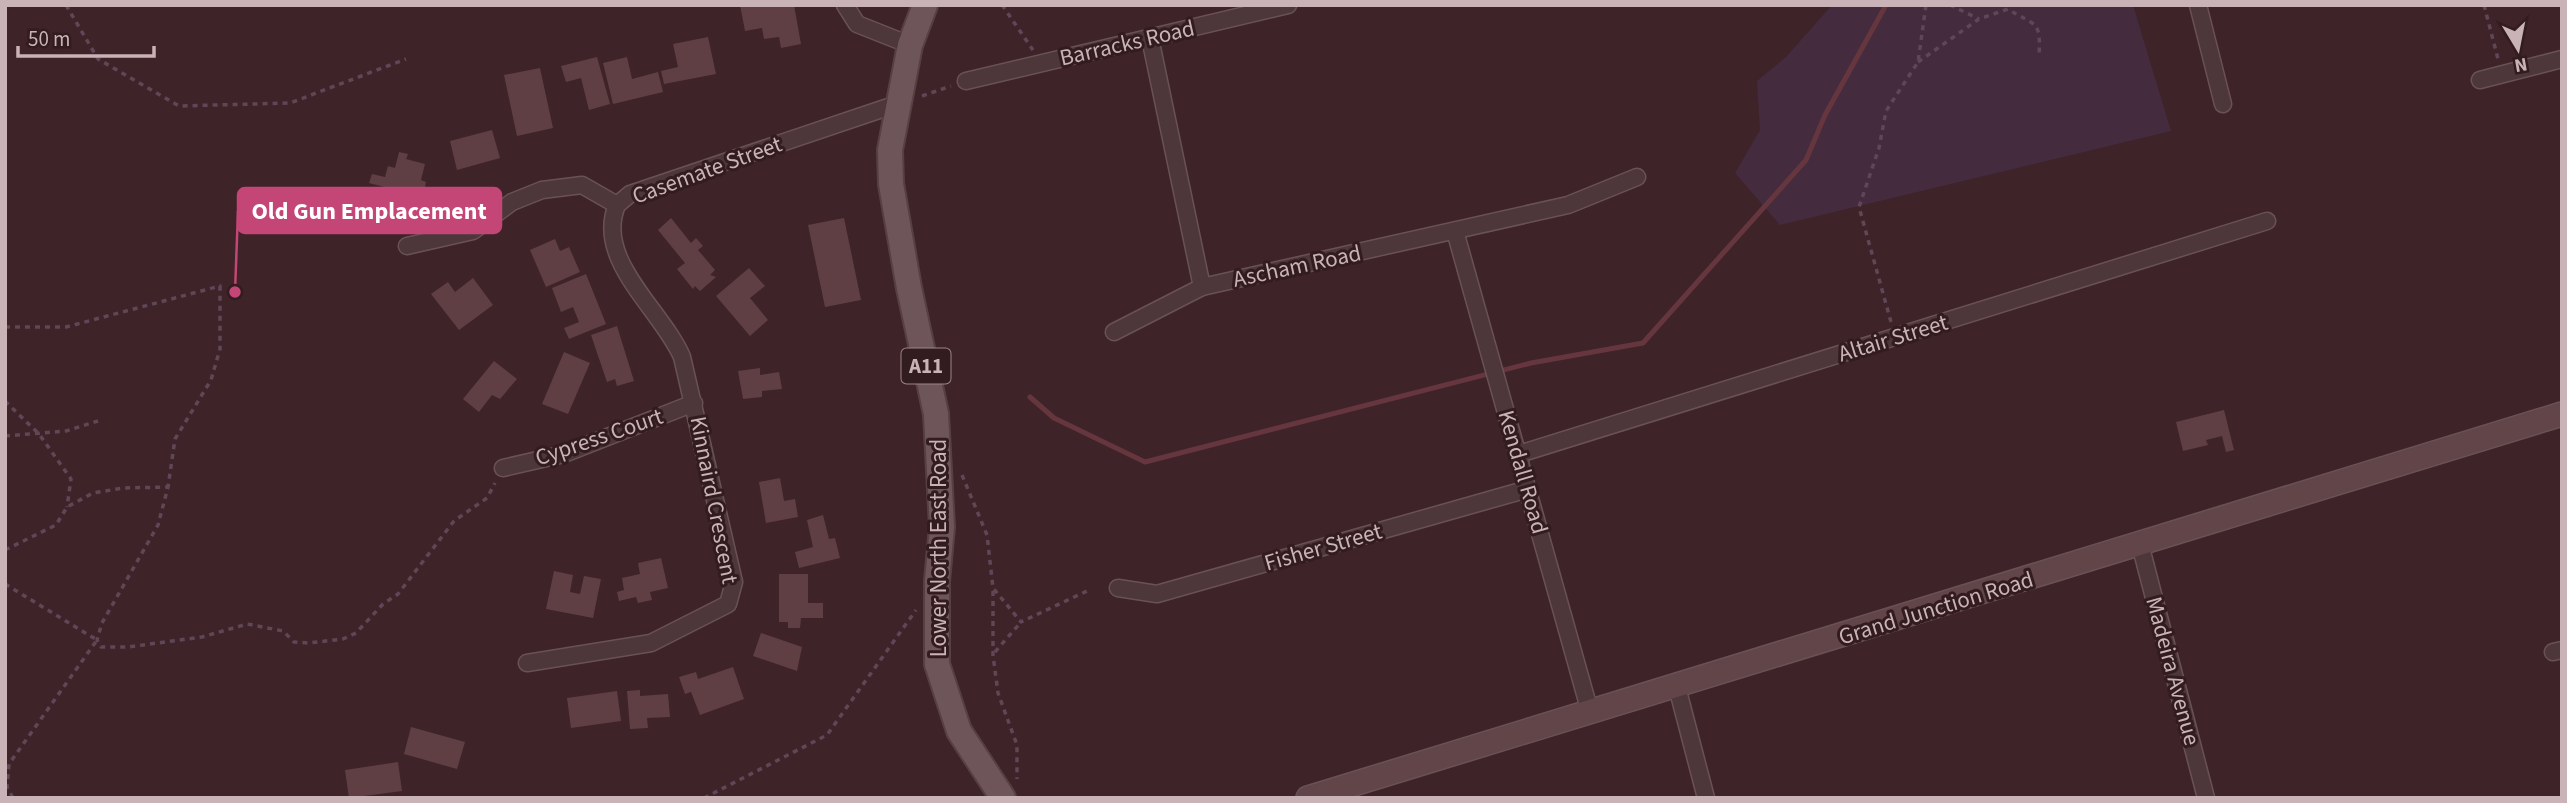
<svg xmlns="http://www.w3.org/2000/svg" width="2567" height="803" font-family="'Source Sans 3',sans-serif">
<rect width="100%" height="100%" fill="#3e2328"/>
<polygon fill="#442b3e" points="1832,5 2133,5 2171,131 1780,225 1735,173 1760,130 1757,81 1786,57"/>
<g fill="none" stroke-linecap="round" stroke-linejoin="round">
<polyline stroke="#66363e" stroke-width="5" points="1030,397 1054,418 1145,462 1531,363 1643,343 1806,160 1825,115 1886,5"/>
</g>
<g fill="#5f3f44">
<polygon points="740,5 794,5 801,44 781,48 779,37 764,39 762,28 745,31"/>
<polygon points="708,37 716,74 664,84 661,71 678,67 673,44"/>
<polygon points="597,57 610,104 589,110 581,78 566,82 561,66"/>
<polygon points="627,57 632,79 658,72 663,92 613,104 603,63"/>
<polygon points="540,68 553,128 517,136 504,75"/>
<polygon points="492,130 500,158 457,170 450,141"/>
<polygon points="399,152 408,154 406,159 425,164 421,180 426,182 423,197 369,183 372,174 385,177 388,166 395,168"/>
<polygon points="671,218 691,243 696,238 703,246 698,250 715,270 710,275 716,277 700,291 695,286 693,289 677,269 685,263 658,230"/>
<polygon points="844,218 861,300 825,307 808,225"/>
<polygon points="555,239 560,251 569,247 580,272 546,287 530,250"/>
<polygon points="749,268 765,286 750,298 768,320 750,336 716,296"/>
<polygon points="586,274 606,324 569,339 564,328 579,322 573,307 561,312 552,288"/>
<polygon points="473,278 493,305 459,330 431,294 448,282 455,292"/>
<polygon points="617,326 634,381 617,386 615,379 607,382 591,335"/>
<polygon points="564,352 590,363 568,414 542,404"/>
<polygon points="494,361 517,379 500,399 492,395 479,412 463,399"/>
<polygon points="760,368 760,375 779,372 782,389 762,391 762,397 743,399 738,371"/>
<polygon points="2224,410 2234,450 2226,452 2222,436 2206,440 2208,445 2183,451 2176,422"/>
<polygon points="780,478 784,501 795,499 798,517 766,523 759,482"/>
<polygon points="823,515 829,539 835,538 840,558 799,568 795,552 813,547 807,520"/>
<polygon points="661,558 668,588 650,592 652,600 638,603 636,597 619,601 617,592 624,590 622,578 640,574 638,563"/>
<polygon points="554,571 573,575 570,592 580,594 584,576 601,579 593,618 546,609"/>
<polygon points="779,574 808,574 808,603 823,603 823,618 801,618 800,628 788,628 788,622 779,622"/>
<polygon points="761,633 802,647 797,671 753,656"/>
<polygon points="733,667 744,699 700,715 691,692 685,694 679,677 696,672 698,679"/>
<polygon points="640,690 640,696 668,694 670,717 647,718 648,728 630,729 627,691"/>
<polygon points="617,691 621,721 571,728 567,698"/>
<polygon points="411,727 465,742 457,769 404,754"/>
<polygon points="398,762 402,791 349,798 345,770"/>
</g>
<g fill="none" stroke-linecap="round" stroke-linejoin="round">
<defs>
<g id="minor">
<polyline points="845,5 857,24 910,45"/>
<polyline points="2198,5 2223,104"/>
<polyline points="1150,38 1202,287 1568,205 1637,177"/>
<polyline points="2480,80 2562,59"/>
<polyline points="966,81 1288,5"/>
<polyline points="1455,231 1590,712"/>
<polyline points="407,246 473,231 512,202 542,190 582,185 617,205 630,194 897,104"/>
<polyline points="1114,332 1202,287"/>
<polyline points="1519,454 2267,221"/>
<polyline points="503,468 564,454 694,403"/>
<polyline points="2140,544 2206,798"/>
<polyline points="1118,588 1157,594 1528,489"/>
<polyline points="2553,652 2562,650"/>
<path d="M527 663 651 643 728 604 734 582 682 357C662 310 594 260 617 205"/>
<polyline points="1677,687 1706,798"/>
</g>
<polyline id="secondary" points="1308,798 2562,414"/>
<polyline id="primary" points="925,5 910,45 890,150 891,184 909,288 936,414 942,527 937,581 937,664 959,731 1003,798"/>
</defs>
<use href="#minor" stroke="#695256" stroke-width="19"/>
<use href="#secondary" stroke="#695256" stroke-width="26"/>
<use href="#primary" stroke="#574044" stroke-width="28"/>
<g stroke="#604757" stroke-width="3.5" stroke-dasharray="5 5" stroke-linecap="butt">
<polyline points="66,5 98,59 179,106 290,103 406,59"/>
<polyline points="1002,5 1033,50"/>
<polyline points="1950,5 1979,19"/>
<polyline points="2484,5 2498,59"/>
<path d="M1918 62 1979 19 2008 9C2036 27 2041 19 2039 56"/>
<polyline points="922,96 951,86"/>
<polyline points="1891,322 1859,207 1879,148 1886,111 1918,62 1926,5"/>
<polyline points="5,327 66,327 220,286 220,349 211,380 175,439 168,487"/>
<polyline points="5,401 39,434 71,479 67,507"/>
<polyline points="5,436 66,431 98,421"/>
<polyline points="962,475 987,535 993,588 1021,622 1087,591"/>
<polyline points="5,550 56,525 67,507 93,493 123,488 168,487 158,525 102,623 97,640 101,647 128,647 202,637 247,624 283,631 294,642 309,643 343,639 356,633 383,604 398,594 454,521 487,498 495,483"/>
<polyline points="5,584 97,640 9,764 7,787 13,798"/>
<polyline points="993,591 993,655 998,693 1017,745 1017,779"/>
<polyline points="995,652 1021,622"/>
<polyline points="704,798 827,735 916,610"/>
</g>
<use href="#minor" stroke="#4e373b" stroke-width="16"/>
<use href="#secondary" stroke="#624548" stroke-width="23"/>
<use href="#primary" stroke="#6e5559" stroke-width="24"/>
</g>
<g text-anchor="middle" dominant-baseline="central" stroke-width="6" stroke-linejoin="round" paint-order="stroke">
<rect fill="#331c20" stroke="#9c8689" stroke-width="2" x="901.5" y="348.5" width="49" height="35" rx="5"/>
<g font-size="21" font-weight="bold" fill="#c9b3b6">
<text x="926" y="366">A11</text>
</g>
<g font-size="23" fill="#c9b3b6" stroke="#331c20">
<text transform="translate(1127 43) rotate(-13)">Barracks Road</text>
<text transform="translate(707 170) rotate(-20)">Casemate Street</text>
<text transform="translate(1297 266) rotate(-12)">Ascham Road</text>
<text transform="translate(1893 338) rotate(-17)">Altair Street</text>
<text transform="translate(599 437) rotate(-19)">Cypress Court</text>
<text transform="translate(1523 472) rotate(74)">Kendall Road</text>
<text transform="translate(714 500) rotate(79)">Kinnaird Crescent</text>
<text transform="translate(1323 547) rotate(-16)">Fisher Street</text>
<text transform="translate(938 548) rotate(-90)">Lower North East Road</text>
<text transform="translate(1936 608) rotate(-17)">Grand Junction Road</text>
<text transform="translate(2173 671) rotate(75)">Madeira Avenue</text>
</g>
</g>
<path fill="none" stroke="#c44676" stroke-width="2.5" d="M235 292L238 211"/>
<circle fill="#c44676" stroke="#331c20" stroke-width="2.5" cx="235" cy="292" r="7"/>
<rect fill="#c44676" stroke="#c44676" stroke-width="2.5" x="238" y="188" width="263" height="45" rx="7"/>
<g font-size="24" text-anchor="middle" font-weight="bold" fill="#fff">
<text x="369" y="219">Old Gun Emplacement</text>
</g>
<rect width="2567" height="803" fill="none" stroke="#c9b3b6" stroke-width="14"/>
<g transform="translate(2518 49) rotate(170)" stroke="#331c20" stroke-width="5" paint-order="stroke">
<path d="M0-5L12 26L0 18L-12 26Z" fill="#c9b3b6"/>
<text y="-10" font-size="19" font-weight="bold" text-anchor="middle" fill="#c9b3b6">N</text>
</g>
<path d="M18 46v10h136v-10" fill="none" stroke="#c9b3b6" stroke-width="3.5"/>
<text x="28" y="46" font-size="21" fill="#c9b3b6" stroke="#331c20" stroke-width="5" paint-order="stroke">50 m</text>
</svg>
